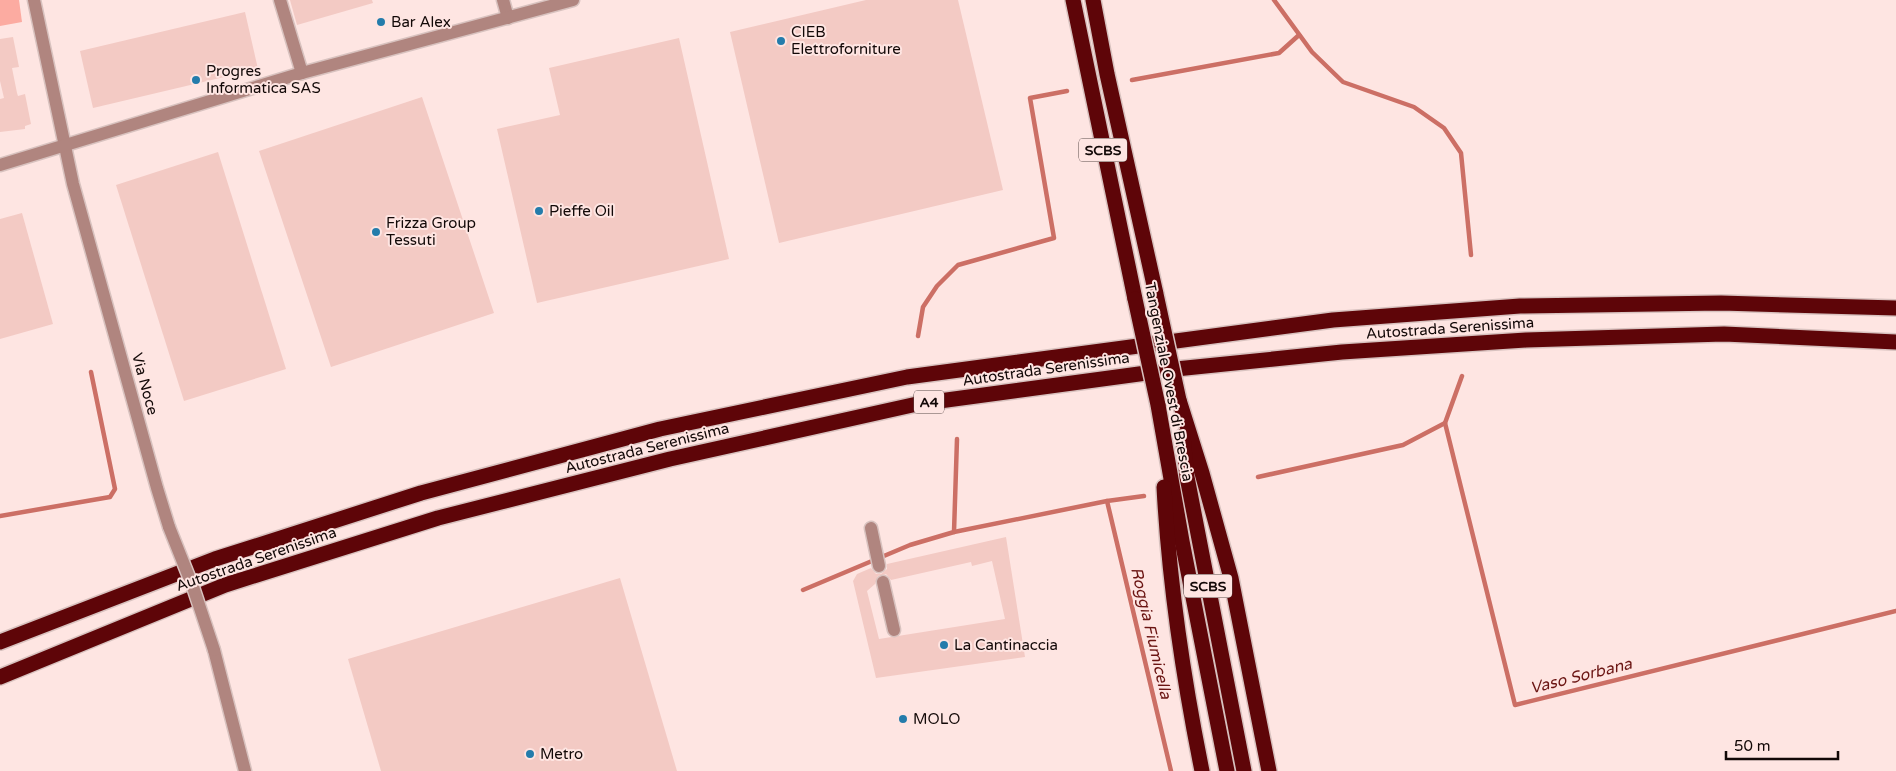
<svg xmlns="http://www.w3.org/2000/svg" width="1896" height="771" font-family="'Varela Round',sans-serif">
<rect width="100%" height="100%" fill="#fee5e2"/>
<polygon fill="#fcaba1" points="0,0 19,0 22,22 0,26"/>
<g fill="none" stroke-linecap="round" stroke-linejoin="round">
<g stroke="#cc6f65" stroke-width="4.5">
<polyline points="1274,0 1312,52 1343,82 1414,107 1444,128 1461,153 1471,255"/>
<polyline points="1132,80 1279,53 1299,35"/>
<polyline points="918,336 923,307 937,286 958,265 1054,238 1030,98 1067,91"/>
<polyline points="1462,376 1445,423 1515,705 1896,611"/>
<polyline points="1258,477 1403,445 1445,423"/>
<polyline points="1144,496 1107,501 1171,771"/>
<polyline points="0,516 110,497 115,489 91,372"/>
<polyline points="954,532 1107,501"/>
<polyline points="803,590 910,545 954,532 957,439"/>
</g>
</g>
<g fill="#f3cac4" fill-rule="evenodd">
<polygon points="290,0 372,0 373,3 297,25"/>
<polygon points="866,0 958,0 1003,190 779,243 730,32"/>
<polygon points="245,12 258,69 93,108 80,51"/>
<polygon points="13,37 19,67 12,68 17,93 18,96 25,94 31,124 25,126 25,129 0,132 0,99 4,98 0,81 0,39"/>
<polygon points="679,38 729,259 537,303 497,129 560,115 549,68"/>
<polygon points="422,97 494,313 331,367 259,151"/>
<polygon points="218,152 286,369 184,401 116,185"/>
<polygon points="22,213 53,324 0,339 0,219"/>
<path d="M1006 537 1025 657 876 678 853 581 857 574 871 568 876 574H881L887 569V564ZM992 561 1005 619 879 639 867 591 875 584 878 576 886 574 891 580 971 562 972 566Z"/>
<polygon points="620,578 677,771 381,771 348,659"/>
</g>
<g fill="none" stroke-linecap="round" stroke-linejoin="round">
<defs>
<g id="street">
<polyline points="34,0 73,184 157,488 169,527"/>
<polyline points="280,0 302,73"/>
<polyline points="503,0 508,18"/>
<polyline points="0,165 302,73 573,0"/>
<polyline points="871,528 879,566"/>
<polyline points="883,582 894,630"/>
<polyline points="214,650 245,771"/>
</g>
<g id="highway">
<polyline points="1073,0 1135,299"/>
<polyline points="1093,0 1107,74 1156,294"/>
<polyline points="1179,400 1202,473 1231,578 1269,771"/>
<polyline points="1158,405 1182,541 1227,771"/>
<polyline points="1183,436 1187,477 1244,771"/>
<path d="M1164 487C1169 582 1183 677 1202 771"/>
<polyline points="0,642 215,559 421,493 660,429 907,377 1333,320 1520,306 1721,303 1896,308"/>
<polyline points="0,677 225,585 438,518 670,459 917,404 1176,369 1342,352 1526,340 1724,334 1896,342"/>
</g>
</defs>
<use href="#street" stroke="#d8c2bf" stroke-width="15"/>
<use href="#highway" stroke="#d8c2bf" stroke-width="18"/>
<use href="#street" stroke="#b0857f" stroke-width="12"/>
<use href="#highway" stroke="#5e0508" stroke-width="15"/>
<defs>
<polyline id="street-bridge" points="169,527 193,587 214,650"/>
<g id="highway-bridge">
<polyline points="1156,294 1179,400"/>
<polyline points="1135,299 1158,405"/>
</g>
</defs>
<use href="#street-bridge" stroke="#d8c2bf" stroke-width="15" stroke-linecap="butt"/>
<use href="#highway-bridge" stroke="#d8c2bf" stroke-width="18" stroke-linecap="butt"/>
<use href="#street-bridge" stroke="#b0857f" stroke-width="12"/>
<use href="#highway-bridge" stroke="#5e0508" stroke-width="15"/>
</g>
<g fill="#247cab" stroke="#fee5e2" stroke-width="2">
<circle cx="381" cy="22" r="5"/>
<circle cx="781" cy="41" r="5"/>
<circle cx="196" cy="80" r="5"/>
<circle cx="539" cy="211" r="5"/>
<circle cx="376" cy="232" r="5"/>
<circle cx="944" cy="645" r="5"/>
<circle cx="903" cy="719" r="5"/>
<circle cx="530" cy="754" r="5"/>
</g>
<g text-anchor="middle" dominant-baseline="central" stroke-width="4" stroke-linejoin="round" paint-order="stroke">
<g fill="#fee5e2" stroke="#594a49" stroke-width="1">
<rect x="1079" y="138.5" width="48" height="23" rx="4"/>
<rect x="914" y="390.5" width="30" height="23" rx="4"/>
<rect x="1184" y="574.5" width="48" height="23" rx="4"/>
</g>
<g font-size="14" font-weight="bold" fill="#120807">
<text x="1103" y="150">SCBS</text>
<text x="929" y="402">A4</text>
<text x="1208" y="586">SCBS</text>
</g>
<g font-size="15" fill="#120807" stroke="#fee5e2" text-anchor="start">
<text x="391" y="22">Bar Alex</text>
<text x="791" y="32">CIEB<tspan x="791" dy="17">Elettroforniture</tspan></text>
<text x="206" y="71">Progres<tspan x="206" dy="17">Informatica SAS</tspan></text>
<text x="549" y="211">Pieffe Oil</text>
<text x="386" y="223">Frizza Group<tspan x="386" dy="17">Tessuti</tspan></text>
<text x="954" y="645">La Cantinaccia</text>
<text x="913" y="719">MOLO</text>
<text x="540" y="754">Metro</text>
</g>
<g font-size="15" fill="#120807" stroke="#fee5e2">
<text transform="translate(1450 328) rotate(-4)">Autostrada Serenissima</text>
<text transform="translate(1046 369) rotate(-8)">Autostrada Serenissima</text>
<text transform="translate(1169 382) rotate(79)">Tangenziale Ovest di Brescia</text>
<text transform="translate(145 384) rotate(75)">Via Noce</text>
<text transform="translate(647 448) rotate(-14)">Autostrada Serenissima</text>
<text transform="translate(256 559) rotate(-19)">Autostrada Serenissima</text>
</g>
<g font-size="16" font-style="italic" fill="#6b1513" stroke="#fee5e2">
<text transform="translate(1151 633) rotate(77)">Roggia Fiumicella</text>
<text transform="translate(1581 676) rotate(-14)">Vaso Sorbana</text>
</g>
</g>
<path d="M1726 751v8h112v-8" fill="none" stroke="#120807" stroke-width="2.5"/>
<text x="1734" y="751" font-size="15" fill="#120807" stroke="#fee5e2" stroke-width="4" paint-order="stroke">50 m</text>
</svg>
